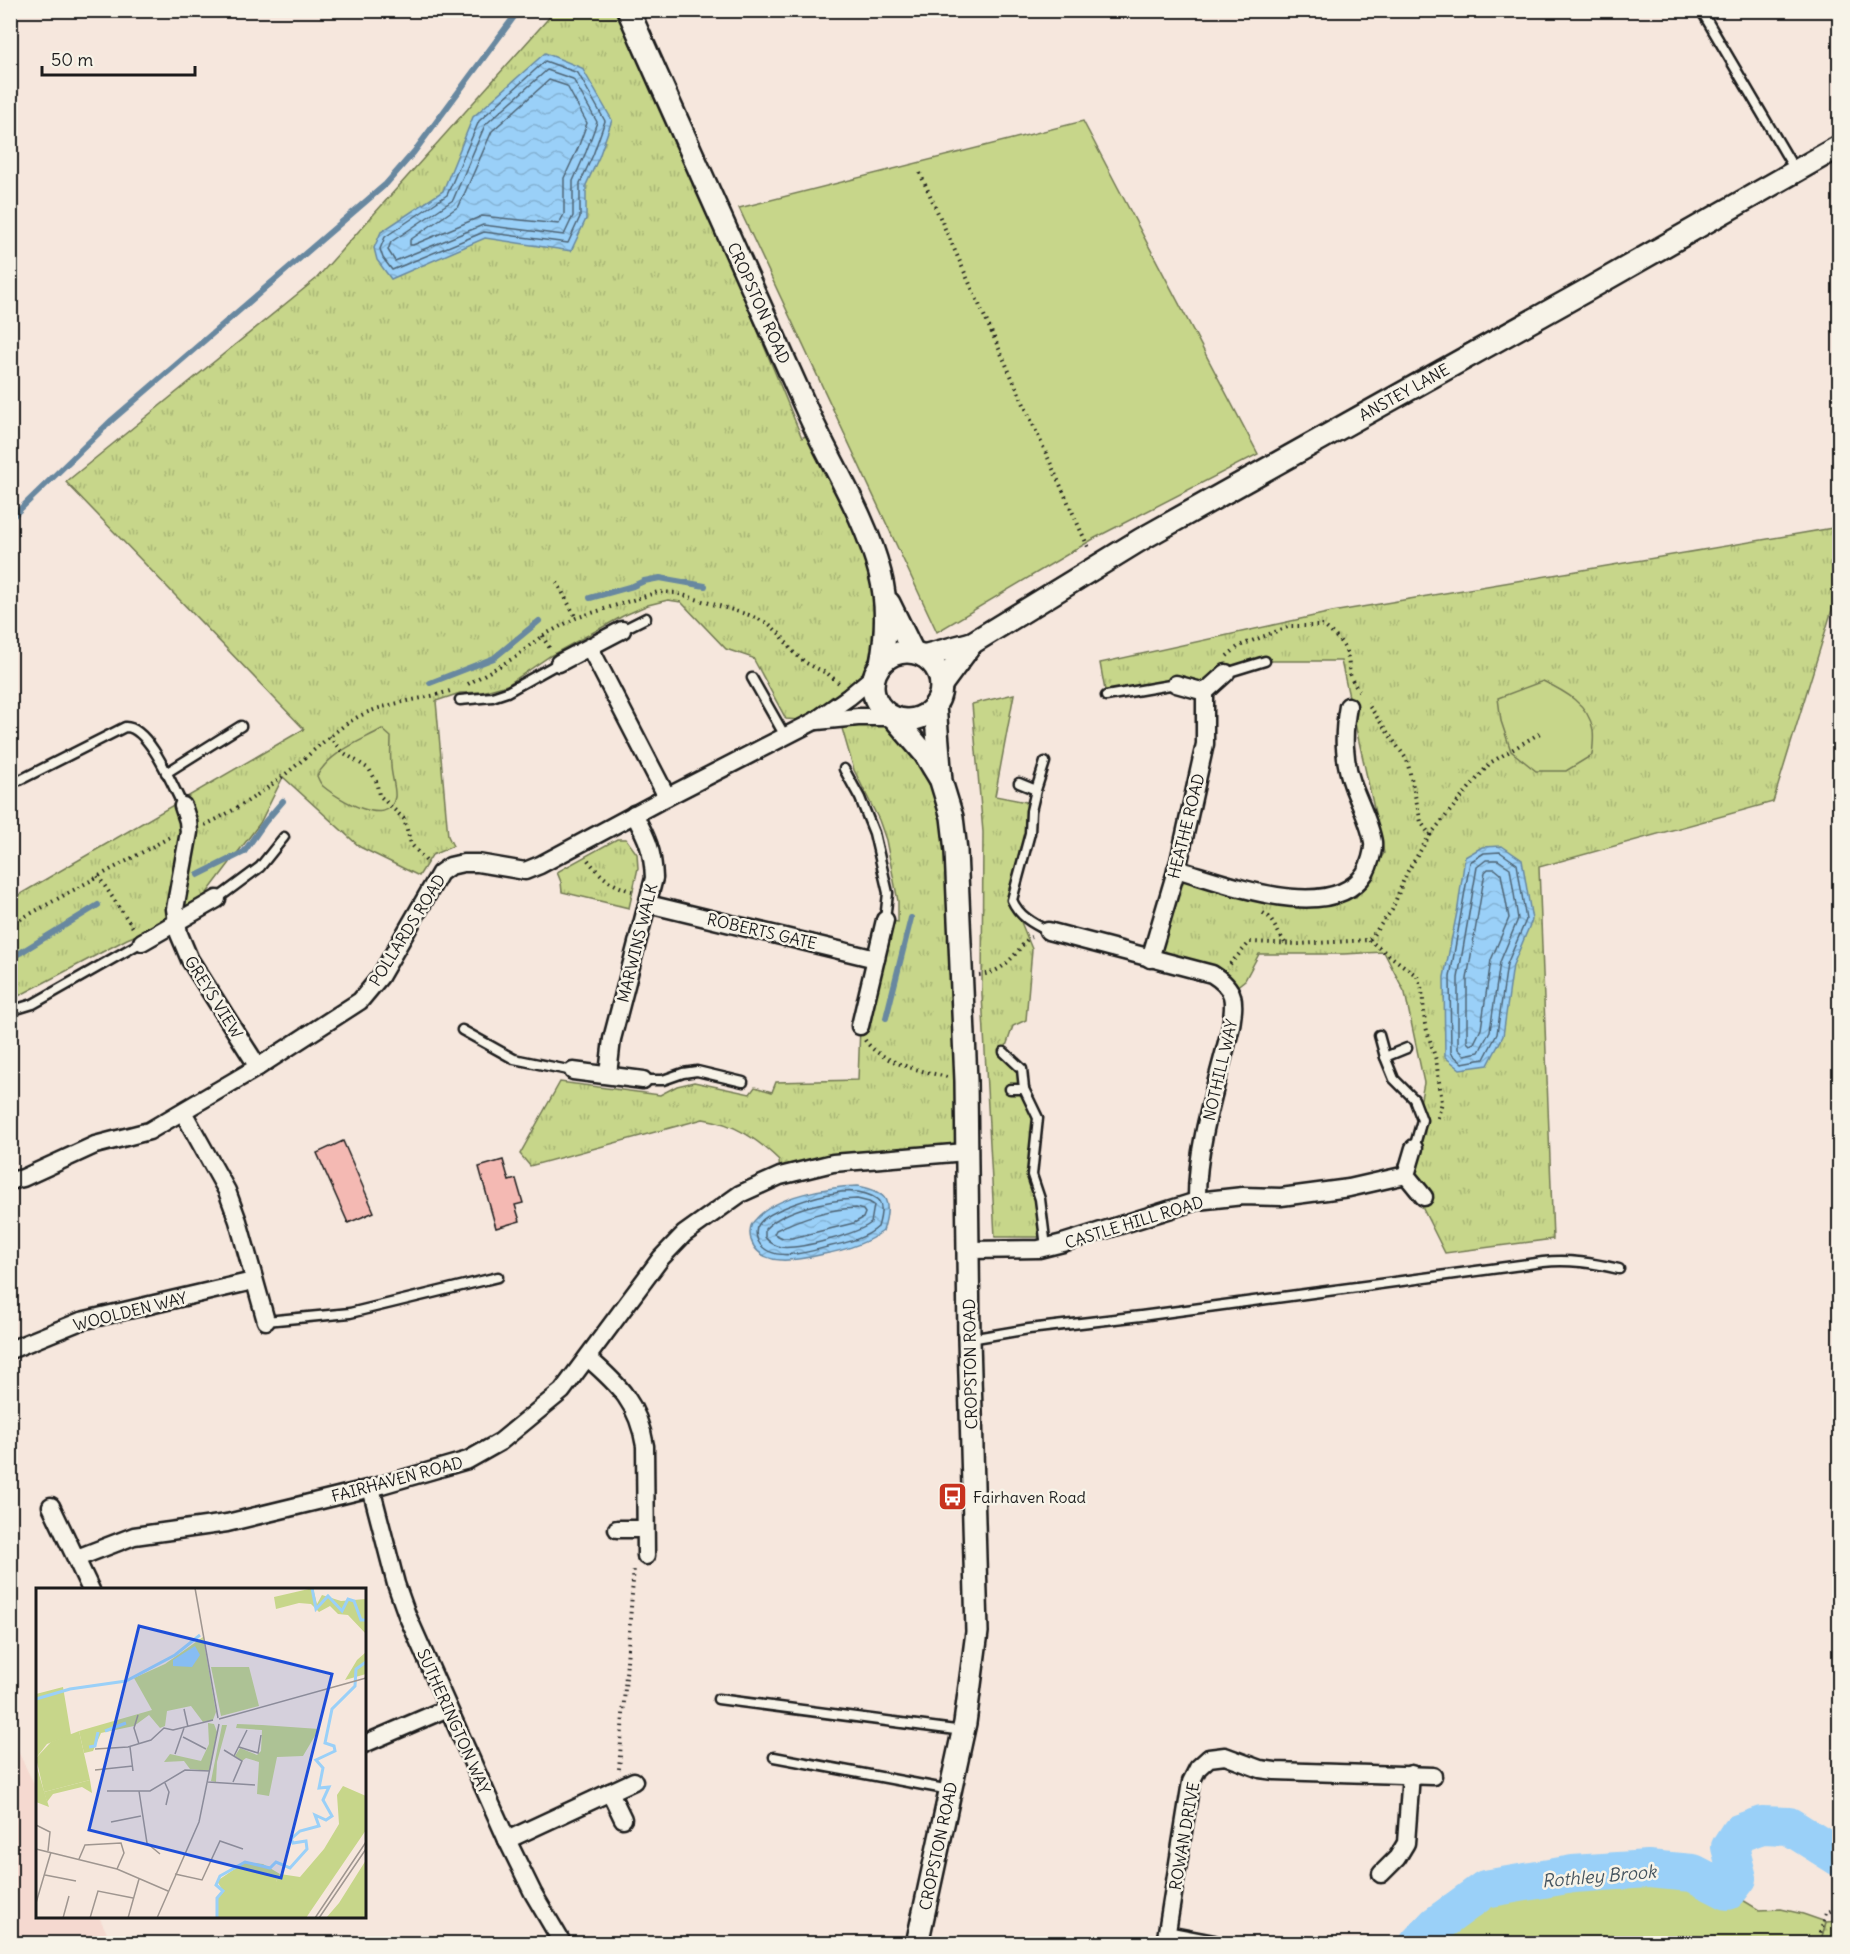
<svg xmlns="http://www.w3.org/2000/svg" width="1850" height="1954" font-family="Delius,sans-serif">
<defs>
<pattern id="grass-tufts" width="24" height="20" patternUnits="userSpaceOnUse" patternTransform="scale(1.5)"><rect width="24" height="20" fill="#c7d68a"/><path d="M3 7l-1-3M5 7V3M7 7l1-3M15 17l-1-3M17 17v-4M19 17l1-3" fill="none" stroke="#aab776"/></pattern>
<pattern id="forest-firs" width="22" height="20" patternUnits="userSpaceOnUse" patternTransform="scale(1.5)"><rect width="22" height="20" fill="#c7d68a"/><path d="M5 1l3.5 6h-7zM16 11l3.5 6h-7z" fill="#aab776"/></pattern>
<pattern id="water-waves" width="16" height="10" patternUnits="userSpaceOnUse" patternTransform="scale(1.5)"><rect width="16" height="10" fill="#9ad0f8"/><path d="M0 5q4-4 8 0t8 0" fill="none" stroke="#84b2d4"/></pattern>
</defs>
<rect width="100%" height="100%" fill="#f6e7dd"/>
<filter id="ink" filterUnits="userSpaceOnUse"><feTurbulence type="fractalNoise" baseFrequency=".0167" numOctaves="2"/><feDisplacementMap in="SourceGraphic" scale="12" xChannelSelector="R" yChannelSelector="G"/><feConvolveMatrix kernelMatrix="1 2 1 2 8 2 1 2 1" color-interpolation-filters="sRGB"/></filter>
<g filter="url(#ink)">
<polygon fill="#f5d9d0" points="10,1735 37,1790 38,1916 99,1917 107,1933 84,1943 11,1943"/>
<g fill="url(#grass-tufts)" stroke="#727953" stroke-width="1.5">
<polygon points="555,11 626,11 802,438 812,432 880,570 881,663 815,721 786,719 753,658 726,649 681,602 668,600 648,605 623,616 550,656 507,685 482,692 460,693 436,701 448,836 453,846 432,855 419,876 360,847 283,777 260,823 207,893 180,917 127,939 11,1000 10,900 304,729 66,482 316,279"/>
<polygon points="1839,527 1839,587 1773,802 1539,867 1553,1239 1445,1253 1406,1175 1424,1083 1405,993 1384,952 1343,954 1259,954 1245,980 1231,991 1152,953 1180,877 1268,894 1356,897 1384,853 1341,661 1265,661 1226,673 1205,692 1176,684 1106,696 1100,663 1332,612"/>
<polygon points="1014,694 995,796 1026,802 1030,833 1012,900 1032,949 1026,1020 1013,1026 1004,1052 1022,1069 1024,1089 1038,1118 1032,1175 1045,1237 995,1237 982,995 983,832 972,704"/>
<path d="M891 717 941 780 966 1152 780 1176 779 1160C757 1139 734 1123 703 1119L530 1166 520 1154 560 1082 660 1095 677 1086 694 1082 750 1094 755 1087 772 1092 776 1082 858 1080 860 1026 885 920 898 922V901L886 840 879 820 854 770 839 718Z"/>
<polygon points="617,839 626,839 637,854 638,868 629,908 562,892 561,882 557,872"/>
</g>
<polygon fill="url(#forest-firs)" stroke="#727953" stroke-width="1.5" points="1839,1921 1839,1943 1820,1943 1826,1922"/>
<g fill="#c7d68a" stroke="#727953" stroke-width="1.5">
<polygon points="1083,121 1258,454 1095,538 937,632 739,208"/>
<path d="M1543 681C1564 691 1589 704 1593 730 1594 738 1593 747 1592 755L1566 771H1536L1511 751 1501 721 1498 698Z"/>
<path d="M382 729 391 737C391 746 390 756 391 765 391 775 396 788 395 797 389 830 337 798 324 787 320 784 319 780 317 776 330 752 359 742 382 729Z"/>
<polygon points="1648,1869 1723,1888 1759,1910 1781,1909 1803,1914 1826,1922 1820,1943 1434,1943 1485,1889"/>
</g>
<g fill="url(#water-waves)" stroke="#6888a0" stroke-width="1.5">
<polygon points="545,53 582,68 612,120 599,157 586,185 586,219 571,251 485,238 391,279 377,260 374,248 381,232 443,191 473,117"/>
<polygon points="1502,846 1522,860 1532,920 1513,965 1503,1036 1488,1065 1460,1069 1445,1057 1444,977 1458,907 1465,857 1482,847"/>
<path d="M858 1186C889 1192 892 1202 883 1231 866 1244 846 1250 824 1254 802 1259 761 1270 751 1240 749 1232 750 1224 756 1219 777 1195 828 1187 858 1186Z"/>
</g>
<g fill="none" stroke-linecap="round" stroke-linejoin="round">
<g stroke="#4e6474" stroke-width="1.5">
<polygon points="545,61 578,73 605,121 593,155 580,183 580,217 568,243 484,232 392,270 383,258 380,249 385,237 447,195 479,121"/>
<polygon points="547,70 573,79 597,122 586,152 573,181 573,216 564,235 483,225 395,261 388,250 391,242 453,200 485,125"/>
<polygon points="549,80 567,86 587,123 578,148 564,178 564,214 559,224 482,216 413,245 410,245 410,240 459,206 492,131"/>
<polygon points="1500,852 1517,864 1526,920 1507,964 1497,1034 1484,1059 1462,1063 1451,1053 1450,977 1470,862 1484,853"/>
<polygon points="1486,860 1498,860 1510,868 1518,919 1500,962 1490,1031 1479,1052 1464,1055 1458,1049 1458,978 1477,867"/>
<polygon points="1488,869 1495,869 1501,874 1509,918 1491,960 1481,1029 1474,1043 1470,1045 1467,1042 1467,979 1485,872"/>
<path d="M858 1192C882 1197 885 1203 878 1227 865 1239 845 1243 827 1247 809 1252 770 1264 758 1241 756 1236 755 1229 759 1224 768 1210 818 1195 835 1193 842 1191 850 1192 858 1192Z"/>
<path d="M857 1199 869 1202 874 1205 871 1223C857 1234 798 1250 780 1247 774 1245 769 1243 765 1237V1229C785 1208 830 1200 857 1199Z"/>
<path d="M856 1208 863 1210 865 1213 863 1218 854 1223 792 1238H783L774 1234 776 1230C802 1218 827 1209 856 1208Z"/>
</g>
<g stroke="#6888a0" stroke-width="6">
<polyline points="10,519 112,420 386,184 414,152 519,10"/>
<polyline points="590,598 633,586 644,581 660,578 705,586"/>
<polyline points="430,683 494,658 539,621"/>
<polyline points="198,875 244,852 265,822 283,801"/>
<polyline points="10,959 98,905"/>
<polyline points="886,1018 911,918"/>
</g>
<polyline stroke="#9ad0f8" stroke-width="38" points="1418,1944 1436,1925 1485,1889 1573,1874 1648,1869 1693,1873 1728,1891 1738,1878 1730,1847 1739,1833 1762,1825 1789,1826 1840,1858"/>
</g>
<g fill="#f4b9b3" stroke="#1c1c1c" stroke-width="1.5">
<polygon points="343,1141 374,1212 348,1223 317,1153"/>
<polygon points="503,1160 509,1181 516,1179 523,1203 515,1205 520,1221 496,1228 479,1167"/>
</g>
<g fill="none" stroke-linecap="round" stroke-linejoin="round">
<defs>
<g id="service">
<polyline points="1701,10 1795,170"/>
<polyline points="622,630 646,618"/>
<polyline points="1226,673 1265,661"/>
<polyline points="752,678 785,736"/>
<polyline points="1106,696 1176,684"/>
<polyline points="460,700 492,697 507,692 559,663"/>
<path d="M1045 762 1036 790 1031 811 1030 833 1012 900C1019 916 1032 923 1048 931"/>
<polyline points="844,769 860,798 874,833 888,893 885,920"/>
<polyline points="166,773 241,726"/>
<path d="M20 780 125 727C149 726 173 787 183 806"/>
<polyline points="1019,783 1036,790"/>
<polyline points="217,899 260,867 284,837"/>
<polyline points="10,1011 33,1004 142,942"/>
<polyline points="462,1030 514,1059 573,1071"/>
<polyline points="1379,1035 1385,1057 1394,1079 1414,1099 1422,1120 1414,1148"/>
<polyline points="1004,1052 1022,1069 1024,1089 1038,1118 1032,1175 1040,1199 1046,1247"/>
<polyline points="1385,1057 1407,1048"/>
<polyline points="643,1080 663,1080 683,1073 697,1071 743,1082"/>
<polyline points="1010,1089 1024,1089"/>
<polyline points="266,1321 350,1313 498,1277"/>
<path d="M970 1339 1029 1329 1141 1316 1543 1262C1569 1259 1593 1263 1619 1269"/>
<polyline points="718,1699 963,1731"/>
<polyline points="774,1757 950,1790"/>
</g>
<g id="minor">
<polyline points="590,648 667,797"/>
<polyline points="559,663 622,630"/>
<polyline points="1176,684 1205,692 1226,673"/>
<polyline points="817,721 858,717 891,717"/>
<polyline points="183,806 188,821 189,832 175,909 179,934 190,960 258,1067"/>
<path d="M1176 869C1223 882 1331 926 1365 873 1369 866 1374 851 1373 842 1370 823 1360 805 1353 786 1343 759 1343 734 1348 706"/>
<polyline points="648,904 876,959"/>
<path d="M1048 931 1212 974C1236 989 1235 1000 1231 1026 1218 1081 1196 1144 1197 1201"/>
<polyline points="142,942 217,899"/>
<polyline points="1150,959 1179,861 1205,744 1205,692"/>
<polyline points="860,1026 885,920"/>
<polyline points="573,1071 643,1080"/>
<path d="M608 1074 612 1039 654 878C653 851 647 838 634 814"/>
<polyline points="183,1112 227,1191 238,1221 266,1321"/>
<polyline points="1414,1148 1406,1175 1424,1197"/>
<polyline points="10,1181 23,1178 95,1145 149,1131 258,1067 360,1001 380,977 440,873 450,866 463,863 478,863 525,871 540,865 667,797 815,721 849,697 873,677"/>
<polyline points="968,1250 1039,1249 1063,1243 1197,1201 1243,1196 1281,1197 1349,1188 1406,1175"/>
<polyline points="10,1350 81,1321 253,1281"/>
<path d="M588 1358C619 1385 638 1403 645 1446L646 1556"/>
<polyline points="371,1488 396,1584 407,1615 507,1840 533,1893 563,1944"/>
<polyline points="51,1506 91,1590"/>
<polyline points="617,1529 645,1529"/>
<polyline points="77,1558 134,1536 227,1523 371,1488 468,1460 500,1442 562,1391 661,1258 684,1234 740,1194 780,1176 833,1163 966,1152"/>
<polyline points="364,1744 448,1708"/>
<polyline points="610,1792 623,1819"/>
<polyline points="507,1840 634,1781"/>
<polyline points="1381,1874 1397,1858 1406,1843 1411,1774"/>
<polyline points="1167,1935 1214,1944"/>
<polyline points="1165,1944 1191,1782 1198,1768 1209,1758 1225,1756 1260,1769 1275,1771 1433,1776"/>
</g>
<g id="tertiary">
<path d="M628 10C687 143 747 276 806 408 830 463 865 514 880 573 888 604 887 632 881 663"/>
<polyline points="889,603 913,652"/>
<circle cx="907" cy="686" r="34"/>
<polyline points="923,656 972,643 1140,540 1587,290 1840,146"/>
<polyline points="941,685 972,643"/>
<polyline points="895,719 925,754 939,777"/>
<polyline points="917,1944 965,1723 977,1632 969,1339 966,1081 956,851 952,817 941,781 935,705"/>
</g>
</defs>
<use href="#service" stroke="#1c1c1c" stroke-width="13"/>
<use href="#minor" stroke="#1c1c1c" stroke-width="21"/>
<use href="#tertiary" stroke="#1c1c1c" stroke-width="26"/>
<g stroke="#1c1c1c" stroke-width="4" stroke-dasharray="1.5 4.5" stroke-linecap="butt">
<polyline points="920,173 1089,549"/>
<polyline points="557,582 576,618"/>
<polyline points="542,636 551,650"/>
<path d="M1227 656 1239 646 1290 626H1324C1332 633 1342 641 1346 651 1352 670 1345 672 1359 691"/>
<polyline points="468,684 517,656 542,636 576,618 658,592 676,593 749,615 769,624 781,635 792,651 806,663 828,674 839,683"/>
<polyline points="329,736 341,751 369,769 376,781 379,795 404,819 411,844 427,862"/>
<path d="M205 825C232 812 259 795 283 776 307 758 328 735 354 719 383 702 419 701 450 691"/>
<polyline points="1430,835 1490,763 1540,733"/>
<path d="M588 860C600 876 612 886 632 891"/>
<polyline points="98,876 134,929"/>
<polyline points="1263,913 1269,917 1285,943"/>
<polyline points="10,925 170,837"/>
<polyline points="1369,940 1417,976 1422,990 1425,1024 1436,1060 1442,1102 1437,1121"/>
<polyline points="1230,964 1250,942 1299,944 1369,940 1392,910 1406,874 1430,835 1421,822 1407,760 1367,703"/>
<path d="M979 975C1003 973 1014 956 1028 938L1031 937"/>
<path d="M865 1040C880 1063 923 1071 947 1077"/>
<polyline points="619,1769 634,1567"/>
<polyline points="1817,1944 1826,1913 1840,1907"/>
</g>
<use href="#service" stroke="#f7f3e8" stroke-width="8"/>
<use href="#minor" stroke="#f7f3e8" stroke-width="16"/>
<use href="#tertiary" stroke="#f7f3e8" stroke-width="21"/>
</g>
</g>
<defs>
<symbol id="bus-square" viewBox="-11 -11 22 22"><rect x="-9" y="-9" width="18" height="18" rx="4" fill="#c8321e" stroke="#f7f3e8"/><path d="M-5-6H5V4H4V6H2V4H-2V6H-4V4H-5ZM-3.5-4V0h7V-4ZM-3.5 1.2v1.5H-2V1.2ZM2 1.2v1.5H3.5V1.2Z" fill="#fff"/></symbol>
</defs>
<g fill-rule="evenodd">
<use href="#bus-square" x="936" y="1480" width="33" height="33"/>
</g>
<g text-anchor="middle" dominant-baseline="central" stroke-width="5" stroke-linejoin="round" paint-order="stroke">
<g font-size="16" fill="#1c1c1c" stroke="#f7f3e8">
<text transform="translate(759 303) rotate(66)">CROPSTON ROAD</text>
<text transform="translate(1404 392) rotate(-29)">ANSTEY LANE</text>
<text transform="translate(1186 826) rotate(-76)">HEATHE ROAD</text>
<text transform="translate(407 930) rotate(-58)">POLLARDS ROAD</text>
<text transform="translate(762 931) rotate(13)">ROBERTS GATE</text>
<text transform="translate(637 943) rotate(-76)">MARWINS WALK</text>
<text transform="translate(214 997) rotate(58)">GREYS VIEW</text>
<text transform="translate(1220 1070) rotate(-77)">NOTHILL WAY</text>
<text transform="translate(1134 1222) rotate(-17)">CASTLE HILL ROAD</text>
<text transform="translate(130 1311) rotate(-14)">WOOLDEN WAY</text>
<text transform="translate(970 1364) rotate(-91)">CROPSTON ROAD</text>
<text transform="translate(397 1479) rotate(-15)">FAIRHAVEN ROAD</text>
<text transform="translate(454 1721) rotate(66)">SUTHERINGTON WAY</text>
<text transform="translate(1184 1836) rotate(-80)">ROWAN DRIVE</text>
<text transform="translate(938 1846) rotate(-78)">CROPSTON ROAD</text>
</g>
<g font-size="16" fill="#1c1c1c" stroke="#f7f3e8" text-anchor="start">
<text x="973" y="1497">Fairhaven Road</text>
</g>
<g font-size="18" font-style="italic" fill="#42525e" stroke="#f7f3e8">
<text transform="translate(1599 1876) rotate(-5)">Rothley Brook</text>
</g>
</g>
<g transform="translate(36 1588)">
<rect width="330" height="330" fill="#f6e7dd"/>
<path d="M167 49 180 124 177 132 167 134 155 118 131 123 129 138 124 140 113 127 98 138 65 145 57 163 48 165 43 143 116 122 98 90 129 76ZM172 135 178 136 181 144 174 183 154 181 148 173 128 174 134 166 165 173 173 156ZM201 136 226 137 283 141 267 168 241 169 233 208 221 206 223 174 210 170 206 173 199 168 204 160 221 167 225 163 226 142 200 140ZM186 137H191L181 174 180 194 175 193ZM0 176 7 200 13 219 0 214Z" fill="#c7d68a"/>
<path d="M277 0 281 16 286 7 305 13 330 11V46L312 27 302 26 294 18 283 24 275 16 263 15 240 21 238 9ZM330 64V86L309 92 321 72ZM27 99 35 147 11 156 0 170V106ZM54 192 56 205 46 199 17 206 11 214 8 204ZM307 198 330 208V242L274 324 240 293 244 286 264 289 288 261 303 236 301 207Z" fill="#c7d68a"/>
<path d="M175 79H213L223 118 185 128ZM43 143 54 192 8 204 0 170 15 154ZM330 272V330H290L303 315ZM209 274 227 276 244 286 240 293 254 298 274 324 270 330H181V310L187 303 181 293Z" fill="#c7d68a"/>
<path d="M159 58 164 67 156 79 137 78V72Z" fill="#9ad0f8"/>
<path fill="none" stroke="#9ad0f8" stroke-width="3" d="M276 0 280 21 292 8 306 23 312 11 318 13 325 32H330M0 111 34 101 90 93 139 67 164 47M69 143 90 135M53 159 59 158 62 144M181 330V310L187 303 180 297 184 288 209 274 234 280 240 274 254 280 271 261 270 253 257 255 255 251 264 243 283 238 279 227 290 232 296 228 287 212 293 199 283 200 287 180 280 172 299 163 298 158 289 155 296 121 319 98 320 81 330 74"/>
<path fill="none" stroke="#9f9690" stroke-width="1.5" d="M159 0 182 130M148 121 152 139M102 127 98 140 103 156M183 131 330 90M147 149 170 161M94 159 97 183M203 159 222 165 225 147M59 161 92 159 115 152 128 140 137 142 177 132M188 162 206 173 197 194M139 166 148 140M198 168 211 142M59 182 97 178M172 194 219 197M129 195 133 204 130 217M71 203H114L149 182 174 183M103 203 111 255 124 266M75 234 105 228M0 237 14 244 12 263M0 261 81 281 132 303M43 271 49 257 85 255 88 265 81 281M139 286 166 292 184 253 207 261M9 287 40 293M0 315 15 264M27 330 33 308M54 330 62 303 97 310M92 330 103 291M121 330 163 234 183 136M279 330 330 254M283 330 330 261"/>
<path fill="#1d4ed8" fill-opacity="0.15" stroke="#1d4ed8" stroke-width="3" d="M103 38 296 86 245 290 53 242Z"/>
<rect width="330" height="330" fill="none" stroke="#1c1c1c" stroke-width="3"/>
</g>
<rect width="1850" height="1954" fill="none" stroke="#f7f3e8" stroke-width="36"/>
<rect x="18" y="18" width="1814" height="1918" fill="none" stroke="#1c1c1c" stroke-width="2" filter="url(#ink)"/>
<path d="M42 66v9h153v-9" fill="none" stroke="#1c1c1c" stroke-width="3"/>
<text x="51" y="66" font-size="18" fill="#1c1c1c" stroke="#f7f3e8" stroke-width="4.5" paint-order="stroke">50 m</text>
</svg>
